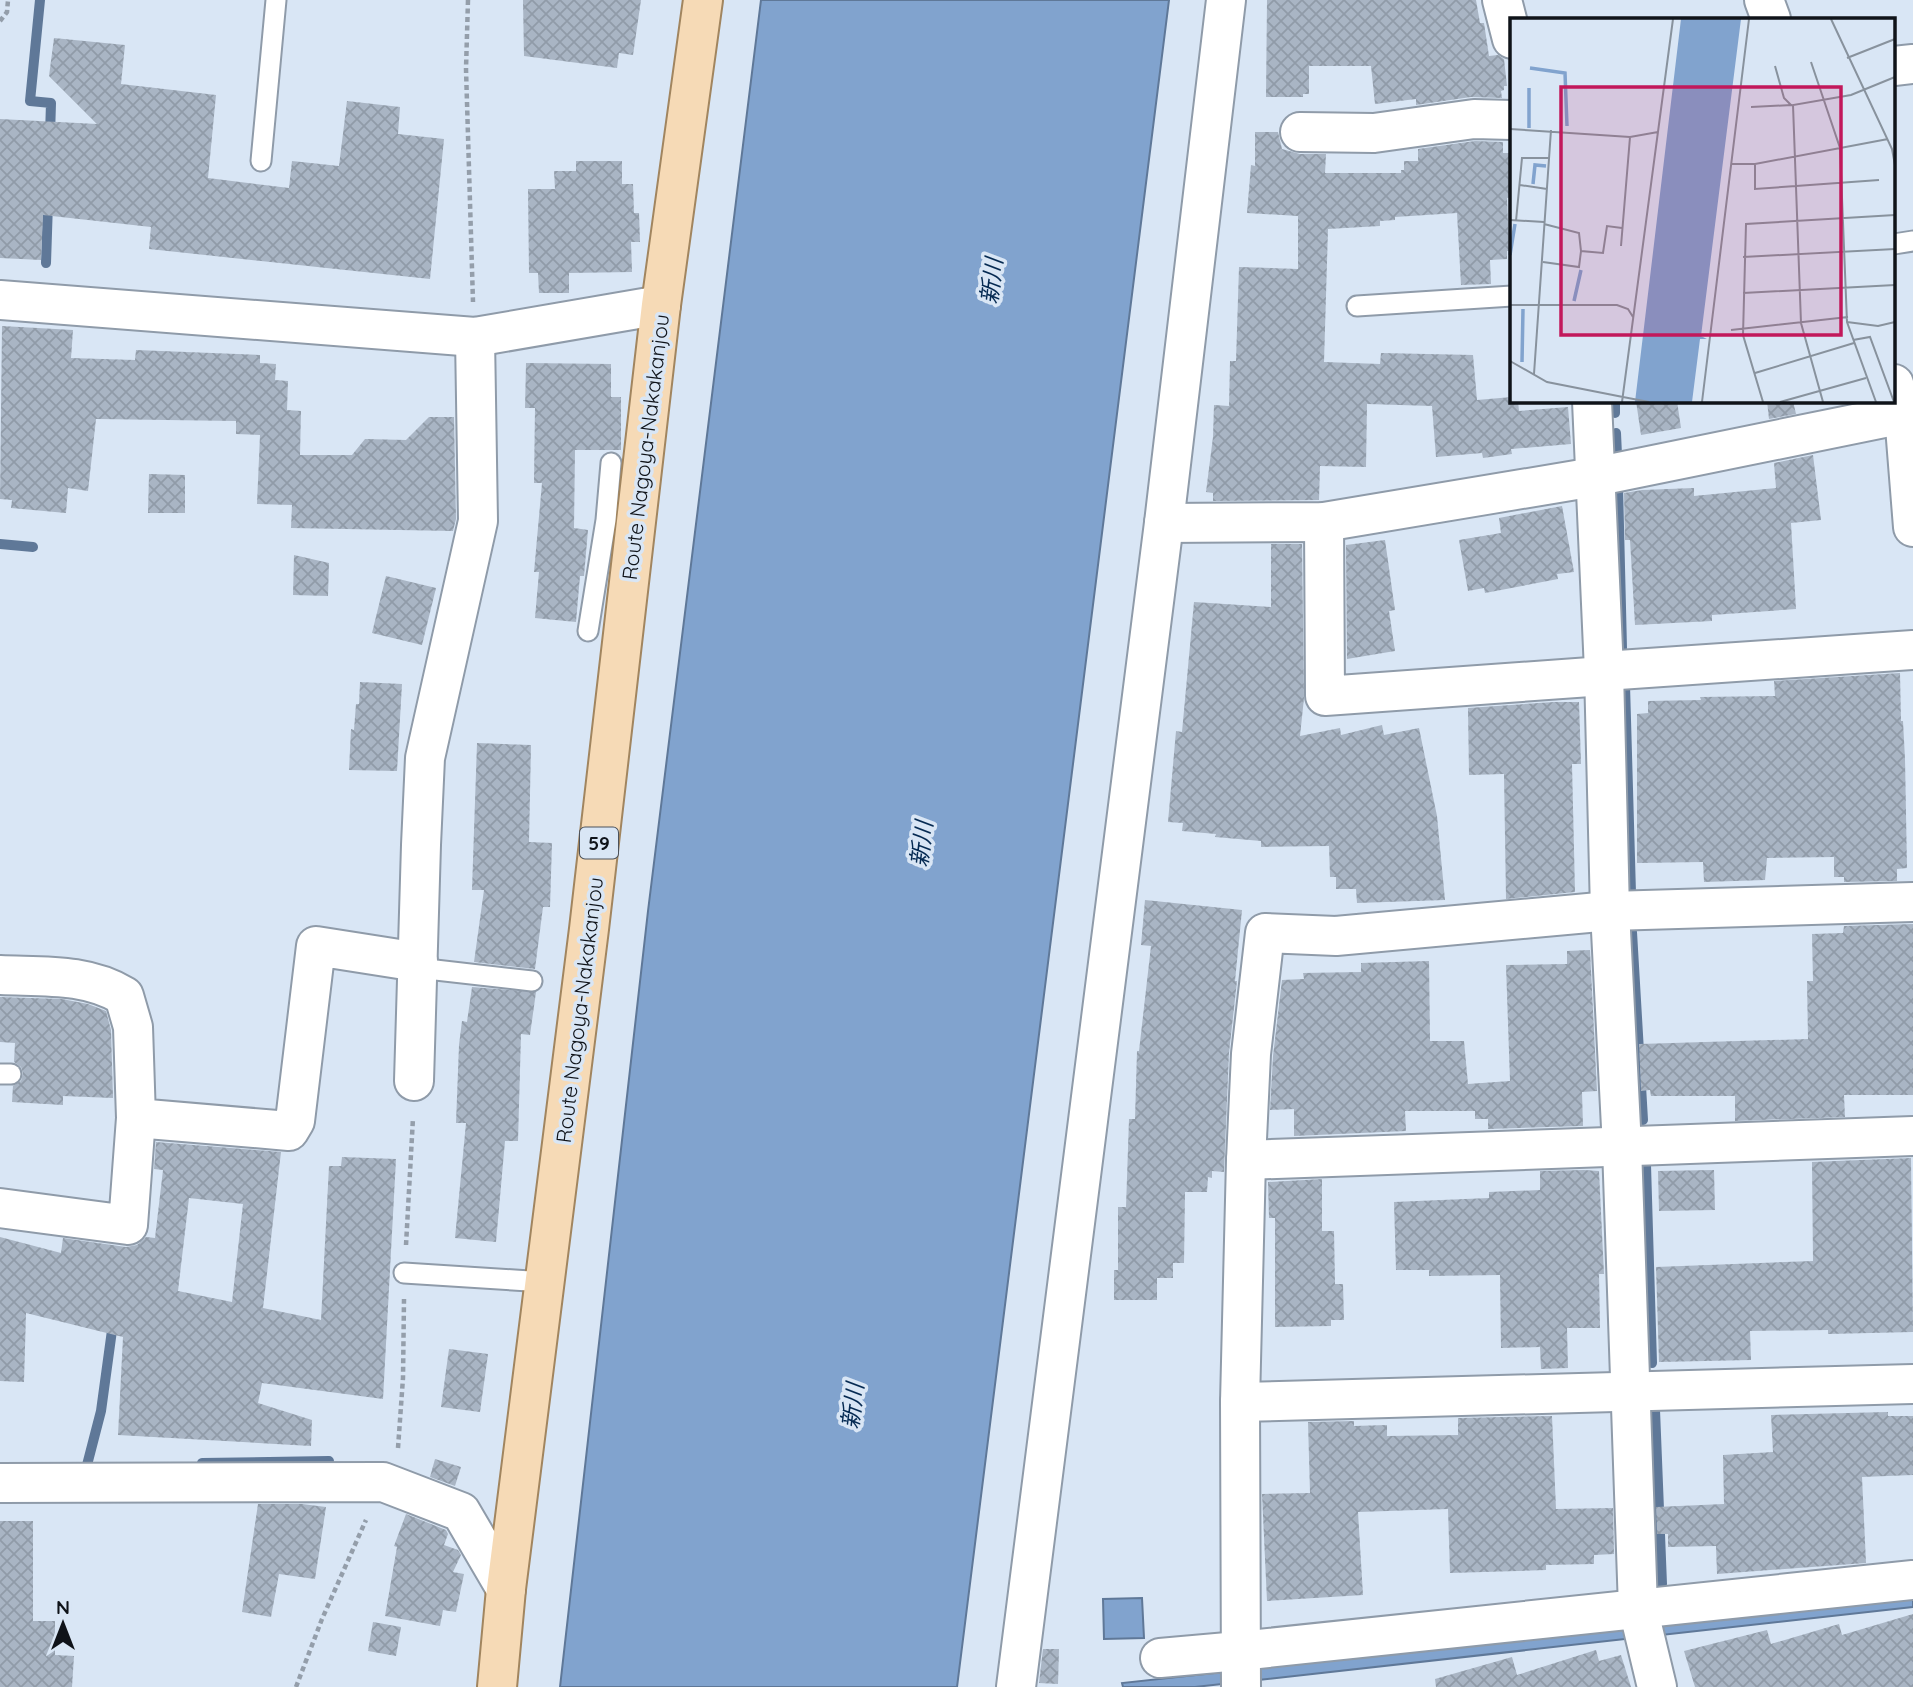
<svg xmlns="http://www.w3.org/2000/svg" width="1913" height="1687" font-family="Quicksand,'Noto Sans JP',sans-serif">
<defs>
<pattern id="building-cross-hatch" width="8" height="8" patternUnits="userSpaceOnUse" patternTransform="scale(1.75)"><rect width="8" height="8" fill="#a9b5c4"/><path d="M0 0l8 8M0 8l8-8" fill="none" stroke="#909ba8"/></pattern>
</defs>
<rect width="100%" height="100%" fill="#d9e6f5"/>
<g fill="#81a3ce" stroke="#5f7898" stroke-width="2">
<polygon points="761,0 1169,0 957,1687 560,1687 648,911"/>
<polygon points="1913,1597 1913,1607 1195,1687 1123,1687 1122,1683"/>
<polygon points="1142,1598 1144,1638 1104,1639 1103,1599"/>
</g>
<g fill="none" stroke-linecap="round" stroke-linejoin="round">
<g stroke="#5f7898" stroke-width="10">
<polyline points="40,0 30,101 51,103 50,135"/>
<polyline points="46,263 48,203"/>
<polyline points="1615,401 1615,413"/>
<polyline points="1616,433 1617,455"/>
<polyline points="1618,486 1622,648"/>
<polyline points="0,544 33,547"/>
<polyline points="1625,685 1631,893"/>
<polyline points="1632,932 1643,1120"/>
<polyline points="1646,1165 1652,1363"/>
<polyline points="1655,1410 1662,1584"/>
<polyline points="202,1463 329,1461"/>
<polyline points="87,1465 101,1411 113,1323"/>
</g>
</g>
<g fill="url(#building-cross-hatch)" fill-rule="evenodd">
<polygon points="523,0 641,0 633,55 619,53 617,68 524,56"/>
<polygon points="1267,0 1476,0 1480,23 1484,23 1489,56 1498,55 1504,59 1507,86 1504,86 1504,90 1501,91 1502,98 1471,97 1416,105 1416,99 1375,104 1371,66 1309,66 1309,94 1303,94 1303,97 1266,97"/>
<polygon points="54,38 125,45 121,84 216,95 208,178 289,188 292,161 339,166 347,101 400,107 398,134 444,139 430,279 149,249 151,227 43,215 41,260 0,258 0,119 97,124 49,76"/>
<polygon points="1255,132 1278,132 1282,149 1300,154 1326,154 1325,173 1401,173 1401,170 1404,170 1404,161 1418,161 1418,149 1475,141 1503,142 1503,153 1512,153 1512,197 1507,198 1509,251 1507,251 1507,259 1490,260 1491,284 1461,285 1457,213 1395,217 1395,220 1380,221 1380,226 1328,229 1324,362 1380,364 1381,353 1473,355 1477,400 1512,397 1512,401 1518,401 1519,411 1568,407 1571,444 1511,449 1512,454 1483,458 1482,453 1436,457 1432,406 1367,404 1366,467 1320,466 1319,500 1213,501 1213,493 1206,492 1213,437 1214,405 1229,406 1230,361 1236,361 1239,267 1298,269 1298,216 1247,213 1251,165 1255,166"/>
<polygon points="576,161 622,161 622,184 633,184 634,213 639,213 640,242 631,242 632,272 569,273 569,293 539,293 538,273 529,273 528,189 555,189 554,171 576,171"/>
<polygon points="2,326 73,330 71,358 135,360 136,350 260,355 260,363 276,364 275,380 288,381 287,410 301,411 300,455 352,455 365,439 406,440 429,417 454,417 456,519 453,531 291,528 292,505 257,504 260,435 236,434 236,421 96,419 88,491 68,488 66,513 11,508 12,500 0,499"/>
<polygon points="526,363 611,364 611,397 621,397 621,450 575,450 574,528 588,530 584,576 580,576 576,622 535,618 539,572 534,572 542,483 534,483 535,408 525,408"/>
<polygon points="1636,401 1677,401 1681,428 1641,435"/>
<polygon points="1767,401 1793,401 1796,414 1769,419"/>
<polygon points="1813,455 1821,520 1791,523 1796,609 1712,615 1712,621 1635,625 1630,540 1625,540 1624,493 1642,490 1694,488 1694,496 1776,488 1774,463"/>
<polygon points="149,474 185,475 185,513 148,513"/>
<polygon points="1562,506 1574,572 1557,574 1558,579 1485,593 1484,588 1468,591 1459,540 1501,533 1499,518"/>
<polygon points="1385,540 1395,610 1389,611 1395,651 1347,659 1346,545"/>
<polygon points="1271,544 1302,544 1304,698 1300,736 1340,728 1341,735 1382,725 1384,735 1419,728 1437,816 1445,900 1357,903 1356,889 1336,889 1336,877 1330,877 1329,846 1261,847 1261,841 1215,837 1216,834 1182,831 1183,823 1168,822 1176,731 1182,732 1194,602 1271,607"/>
<polygon points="294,555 329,563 328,596 293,595"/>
<polygon points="386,576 436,588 422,645 372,633"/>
<polygon points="1900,673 1901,721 1903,721 1905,759 1907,868 1897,869 1897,881 1844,882 1844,877 1834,877 1834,857 1767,858 1765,880 1704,882 1703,862 1637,863 1637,714 1648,713 1648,701 1701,700 1700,697 1775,696 1774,681"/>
<polygon points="360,682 402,684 397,771 349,770 351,729 354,730 356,704 359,704"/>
<polygon points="1554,702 1579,702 1581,764 1572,764 1575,892 1506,899 1504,774 1469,775 1468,708"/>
<polygon points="477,743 531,745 529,842 552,843 550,907 543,907 535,969 474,962 484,890 472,890"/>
<polygon points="1145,900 1242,910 1235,981 1237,981 1229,1053 1224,1172 1212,1171 1212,1178 1208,1177 1207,1192 1185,1192 1184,1263 1173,1263 1173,1278 1157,1278 1157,1300 1114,1300 1114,1270 1118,1270 1118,1207 1126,1207 1129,1119 1135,1119 1137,1051 1139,1051 1151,946 1141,945"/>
<polygon points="1913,924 1913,1095 1844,1095 1845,1117 1735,1121 1735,1096 1651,1096 1650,1090 1641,1091 1639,1044 1808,1039 1807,981 1813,981 1812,934 1843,933 1844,926"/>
<polygon points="1590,950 1597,1091 1582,1092 1583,1126 1488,1129 1488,1119 1475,1119 1475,1111 1405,1111 1406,1131 1294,1136 1294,1109 1270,1110 1273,1056 1282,980 1304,979 1303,973 1361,972 1361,963 1429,961 1430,1041 1464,1041 1468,1084 1510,1081 1506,965 1567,964 1567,951"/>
<polygon points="472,987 536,992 530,1035 521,1034 518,1141 505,1141 496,1242 455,1238 466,1123 456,1123 459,1045 462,1021 467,1022"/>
<polygon points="0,997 62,999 88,1004 106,1011 111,1030 113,1098 63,1096 63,1105 12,1102 13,1086 21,1081 23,1073 21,1067 14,1062 15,1043 0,1042"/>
<path d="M156 1142 281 1152 263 1308 321 1320 329 1166H341L342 1157 396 1159 383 1399 262 1383 258 1403 312 1420 311 1446 118 1435 123 1337 26 1313 24 1382 0 1381V1237L61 1253 63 1238 126 1247 137 1245 146 1237 155 1238 163 1170 154 1169ZM189 1198 243 1204 232 1302 178 1291Z"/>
<polygon points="1911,1158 1913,1332 1828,1334 1828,1330 1750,1331 1751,1360 1659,1362 1656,1267 1813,1261 1812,1162"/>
<polygon points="1584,1170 1599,1171 1604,1274 1599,1274 1600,1328 1567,1328 1568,1368 1541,1369 1540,1347 1501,1348 1500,1275 1429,1276 1429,1270 1396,1270 1394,1202 1489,1198 1489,1192 1540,1190 1540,1171"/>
<polygon points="1714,1170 1715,1210 1659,1211 1658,1171"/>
<polygon points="1322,1179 1322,1231 1334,1231 1335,1284 1343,1284 1344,1320 1331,1320 1331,1326 1275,1327 1275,1218 1269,1218 1268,1182"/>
<polygon points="449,1349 488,1354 480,1412 441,1407"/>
<polygon points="1888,1412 1888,1416 1913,1416 1913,1475 1862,1477 1866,1563 1717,1574 1716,1546 1668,1547 1668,1534 1657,1534 1656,1507 1724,1504 1723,1455 1773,1452 1771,1415"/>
<polygon points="1552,1416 1556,1509 1613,1508 1614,1554 1594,1555 1594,1564 1546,1565 1546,1570 1450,1573 1448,1509 1358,1512 1363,1595 1267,1601 1262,1494 1310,1493 1308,1422 1354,1421 1354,1426 1387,1425 1387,1436 1458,1435 1458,1418"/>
<polygon points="435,1459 461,1467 455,1486 430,1477"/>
<polygon points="258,1504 302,1504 326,1507 315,1579 279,1574 271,1617 242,1612"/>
<polygon points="406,1514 446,1530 448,1534 444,1545 458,1550 461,1555 453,1572 464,1574 456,1612 443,1610 440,1626 385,1616 397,1547 394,1546"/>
<polygon points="0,1521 33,1521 33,1621 55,1621 55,1655 74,1656 72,1687 0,1687"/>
<polygon points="1913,1614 1913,1687 1695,1687 1684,1651 1767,1630 1771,1644 1839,1624 1842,1635"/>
<polygon points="373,1622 401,1627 396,1656 368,1651"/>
<polygon points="1043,1649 1059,1649 1058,1684 1039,1683"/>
<polygon points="1596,1650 1599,1661 1621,1655 1631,1687 1436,1687 1435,1679 1512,1657 1517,1675"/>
</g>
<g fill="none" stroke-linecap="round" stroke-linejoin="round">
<defs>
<g id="service">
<polyline points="261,161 276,0"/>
<polyline points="1894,244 1913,241"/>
<polyline points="1357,306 1512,296"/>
<polyline points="588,631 606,520 611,463"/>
<polyline points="418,968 532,981"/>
<polyline points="0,1074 11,1074"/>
<polyline points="404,1273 545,1282"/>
</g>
<g id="minor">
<polyline points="1502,0 1512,39"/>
<polyline points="1764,0 1771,19"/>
<polyline points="1894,66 1913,64"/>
<polyline points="1300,132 1374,133 1474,119 1512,120"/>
<polyline points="0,300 475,337 661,305"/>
<polyline points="1894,384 1904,414 1913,527"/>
<polyline points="1592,401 1604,671 1610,911 1622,1147 1638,1608 1657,1687"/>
<polyline points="1324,522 1325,696 1604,676"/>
<polyline points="1164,523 1324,522 1594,477 1913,412"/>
<polyline points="1604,671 1913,650"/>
<path d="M0 975C43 977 86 973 124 996L133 1027 136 1118 289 1131 295 1121 316 946 418 962"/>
<polyline points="414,1081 421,845 425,758 478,521 475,337"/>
<polyline points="1246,1160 1913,1136"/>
<polyline points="0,1208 128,1225 136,1118"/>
<polyline points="1240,1402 1913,1384"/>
<polyline points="0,1483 383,1482 461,1512 506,1589"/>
<polyline points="1160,1658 1239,1651 1913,1580"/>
<polyline points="1016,1687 1164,523 1226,0"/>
<polyline points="1241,1687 1240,1402 1246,1160 1251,1054 1265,933 1336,936 1610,911 1913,902"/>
</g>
<polyline id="primary" points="497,1687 506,1589 589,929 661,305 703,0"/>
</defs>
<use href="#service" stroke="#8f9ba9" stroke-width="23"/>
<use href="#minor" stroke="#8f9ba9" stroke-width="42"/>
<use href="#primary" stroke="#a1855f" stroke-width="42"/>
<g stroke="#949eaa" stroke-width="4.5" stroke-dasharray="5 3.5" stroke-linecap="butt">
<polyline points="468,0 466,69 473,302"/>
<polyline points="0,21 7,12 8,0"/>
<polyline points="406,1245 413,1118"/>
<polyline points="398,1448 403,1378 404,1299"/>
<polyline points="296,1687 322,1619 366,1520"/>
</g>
<use href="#service" stroke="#fff" stroke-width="19"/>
<use href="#minor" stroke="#fff" stroke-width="38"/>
<use href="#primary" stroke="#f6dab6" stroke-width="38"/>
</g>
<g text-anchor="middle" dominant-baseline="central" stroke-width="7" stroke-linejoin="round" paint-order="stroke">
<rect fill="#d9e6f5" stroke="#4c525b" stroke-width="2" x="580" y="827.5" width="38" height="31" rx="5"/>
<g font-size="19" font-weight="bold" fill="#0f1319">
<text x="599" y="843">59</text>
</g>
<g font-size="21" fill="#0f1319" stroke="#d9e6f5">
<text transform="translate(645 447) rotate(-83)">Route Nagoya-Nakakanjou</text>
<text transform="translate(579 1010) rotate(-83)">Route Nagoya-Nakakanjou</text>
</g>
<g font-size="23" font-style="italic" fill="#052a52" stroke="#d9e6f5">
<text transform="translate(991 281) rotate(-83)">新川</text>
<text transform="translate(921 844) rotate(-83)">新川</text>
<text transform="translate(852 1406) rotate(-83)">新川</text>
</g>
</g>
<g transform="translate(1510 18)">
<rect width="385" height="385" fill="#d9e6f5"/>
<path d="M171 1H231L191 318 197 321H190L182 384H125Z" fill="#81a3ce"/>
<path fill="none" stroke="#81a3ce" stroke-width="3.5" d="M20 50 55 55 57 108M19 70V110M23 166 25 147 36 148M0 237 5 206M64 283 71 252M12 344 13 291"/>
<path fill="none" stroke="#88929d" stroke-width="2" d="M321 1 382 131 385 147M337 40 385 21M301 44 330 130 337 304 366 384M265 48 274 80 281 87M241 89 282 87M0 111 120 119 148 114M221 146H245L378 121M245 146V171L286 168M10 167 37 171M286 168 369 162M0 202 34 204M6 203 12 140H39M34 206 69 215 71 233 93 235 97 208 112 210M111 228 120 119M233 239 385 231M33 244 69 249 71 233M233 275 385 267M0 287H107L118 291 123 299M337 304 368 308 385 304M221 312 338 299M343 322 360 319 384 384M0 343 37 364 113 379M245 355 344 325M24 356 41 112M113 379 139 384M112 384 163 1M192 384 239 1M253 384 233 317 236 206 385 197M270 384 356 360M313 384 291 305 283 87 341 77 385 59"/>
<path fill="#c2185b" fill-opacity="0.15" stroke="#c2185b" stroke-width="3.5" d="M51 69H331V317H51Z"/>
<rect width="385" height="385" fill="none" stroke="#0f1319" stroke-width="3.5"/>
</g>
<g transform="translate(63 1624)" stroke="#d9e6f5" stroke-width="5" paint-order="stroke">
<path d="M0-5L12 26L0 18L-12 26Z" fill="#0f1319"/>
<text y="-10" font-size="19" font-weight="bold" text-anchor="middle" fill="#0f1319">N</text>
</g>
</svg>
